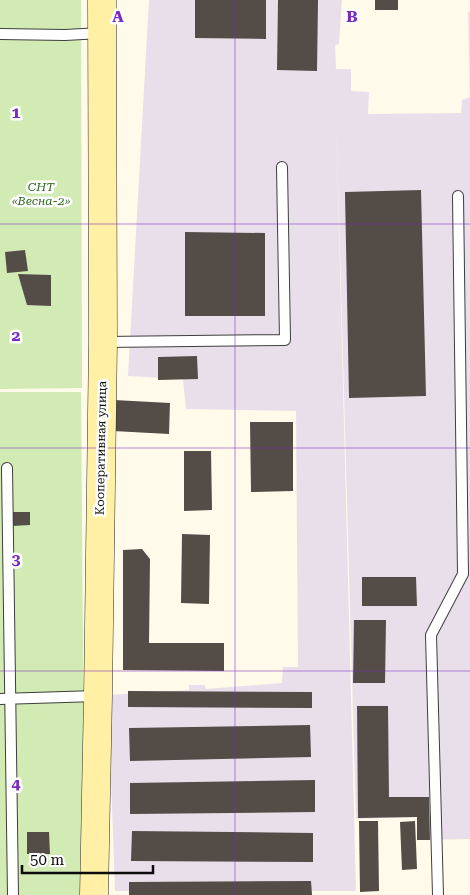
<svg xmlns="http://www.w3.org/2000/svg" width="470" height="895" font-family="'Roboto Serif',serif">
<rect width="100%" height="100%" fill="#fffaea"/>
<polygon fill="#e9dfeb" points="149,0 342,0 339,44 335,45 336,69 351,69 351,91 369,92 368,114 461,113 462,100 470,97 468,12 470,12 470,839 417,840 417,817 356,819 336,112 356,891 115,891 108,695 189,690 189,685 205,685 206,689 282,683 283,667 298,667 296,411 186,409 183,379 128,376"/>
<g fill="#d2eab3">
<polygon points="0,0 81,0 82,388 0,389"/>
<polygon points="0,392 81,392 85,895 0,895"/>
</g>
<g fill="#544c47">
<polygon points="195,0 266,0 266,39 195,38"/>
<polygon points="278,0 318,0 317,71 277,70"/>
<rect x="375" y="0" width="23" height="10"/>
<polygon points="421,190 426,396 349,398 345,192"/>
<polygon points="185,232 265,233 265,316 185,316"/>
<polygon points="25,250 28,271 7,273 5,252"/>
<polygon points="18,274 51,275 51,306 27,305"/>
<polygon points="197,356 198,379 158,380 158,357"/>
<polygon points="114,400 170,403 169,434 113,431"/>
<polygon points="250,422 293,422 293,491 251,492"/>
<polygon points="184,451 211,451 212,510 184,511"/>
<polygon points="12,512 30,512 30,525 12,526"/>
<polygon points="182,534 210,535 209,604 181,603"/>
<polygon points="142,549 150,559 149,643 224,643 224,671 123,670 123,550"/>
<polygon points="362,577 416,577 417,606 362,606"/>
<polygon points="354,620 386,620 385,683 353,683"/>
<polygon points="128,691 312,692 312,708 128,707"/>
<polygon points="357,706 388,706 389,797 429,797 430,840 417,840 417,817 358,818"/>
<polygon points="310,725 311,757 130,761 129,728"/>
<polygon points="315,780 315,812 130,814 130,783"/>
<polygon points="359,821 378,821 379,891 360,892"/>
<polygon points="415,821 417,869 402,870 400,822"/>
<polygon points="132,831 313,833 313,862 131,861"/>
<polygon points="27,832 49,832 50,854 27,854"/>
<polygon points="311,881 312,895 129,895 129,882"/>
</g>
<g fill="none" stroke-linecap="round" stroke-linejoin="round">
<defs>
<g id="lane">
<polyline points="0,34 65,35 101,33"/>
<polyline points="104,342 285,340 282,167"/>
<polyline points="7,468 13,895"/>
<polyline points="0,699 97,696"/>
<polyline points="438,895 431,635 463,574 458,196"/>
</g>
<polyline id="secondary" points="94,895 98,696 103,342 102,0"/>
</defs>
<use href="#lane" stroke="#3e3e3e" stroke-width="12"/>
<use href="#secondary" stroke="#2d2d2d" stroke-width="29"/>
<use href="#lane" stroke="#fff" stroke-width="10"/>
<use href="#secondary" stroke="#fff0a5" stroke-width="28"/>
</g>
<path fill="none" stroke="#7b2cbf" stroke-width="1" stroke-opacity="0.55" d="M235 0V895M0 224H470M0 448H470M0 671H470"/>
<g text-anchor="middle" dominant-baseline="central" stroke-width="5" stroke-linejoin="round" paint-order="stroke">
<g font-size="12" font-style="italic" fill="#2d641a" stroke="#fff">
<text x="41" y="187">СНТ<tspan x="41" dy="14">«Весна-2»</tspan></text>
</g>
<g font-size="12" fill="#0b0b0b" stroke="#fff">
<text transform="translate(101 448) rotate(-89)">Кооперативная улица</text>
</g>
</g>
<g font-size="16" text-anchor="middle" font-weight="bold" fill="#7b2cbf" stroke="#fff" stroke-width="5" stroke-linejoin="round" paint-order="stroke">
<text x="118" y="22">A</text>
<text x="352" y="22">B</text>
<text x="16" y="118">1</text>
<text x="16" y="341">2</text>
<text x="16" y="565">3</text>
<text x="16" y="789">4</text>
</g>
<path d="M22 865v8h131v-8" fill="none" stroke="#0b0b0b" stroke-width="2.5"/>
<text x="30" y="865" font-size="15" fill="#0b0b0b" stroke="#ffffff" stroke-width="4" paint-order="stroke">50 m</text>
</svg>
